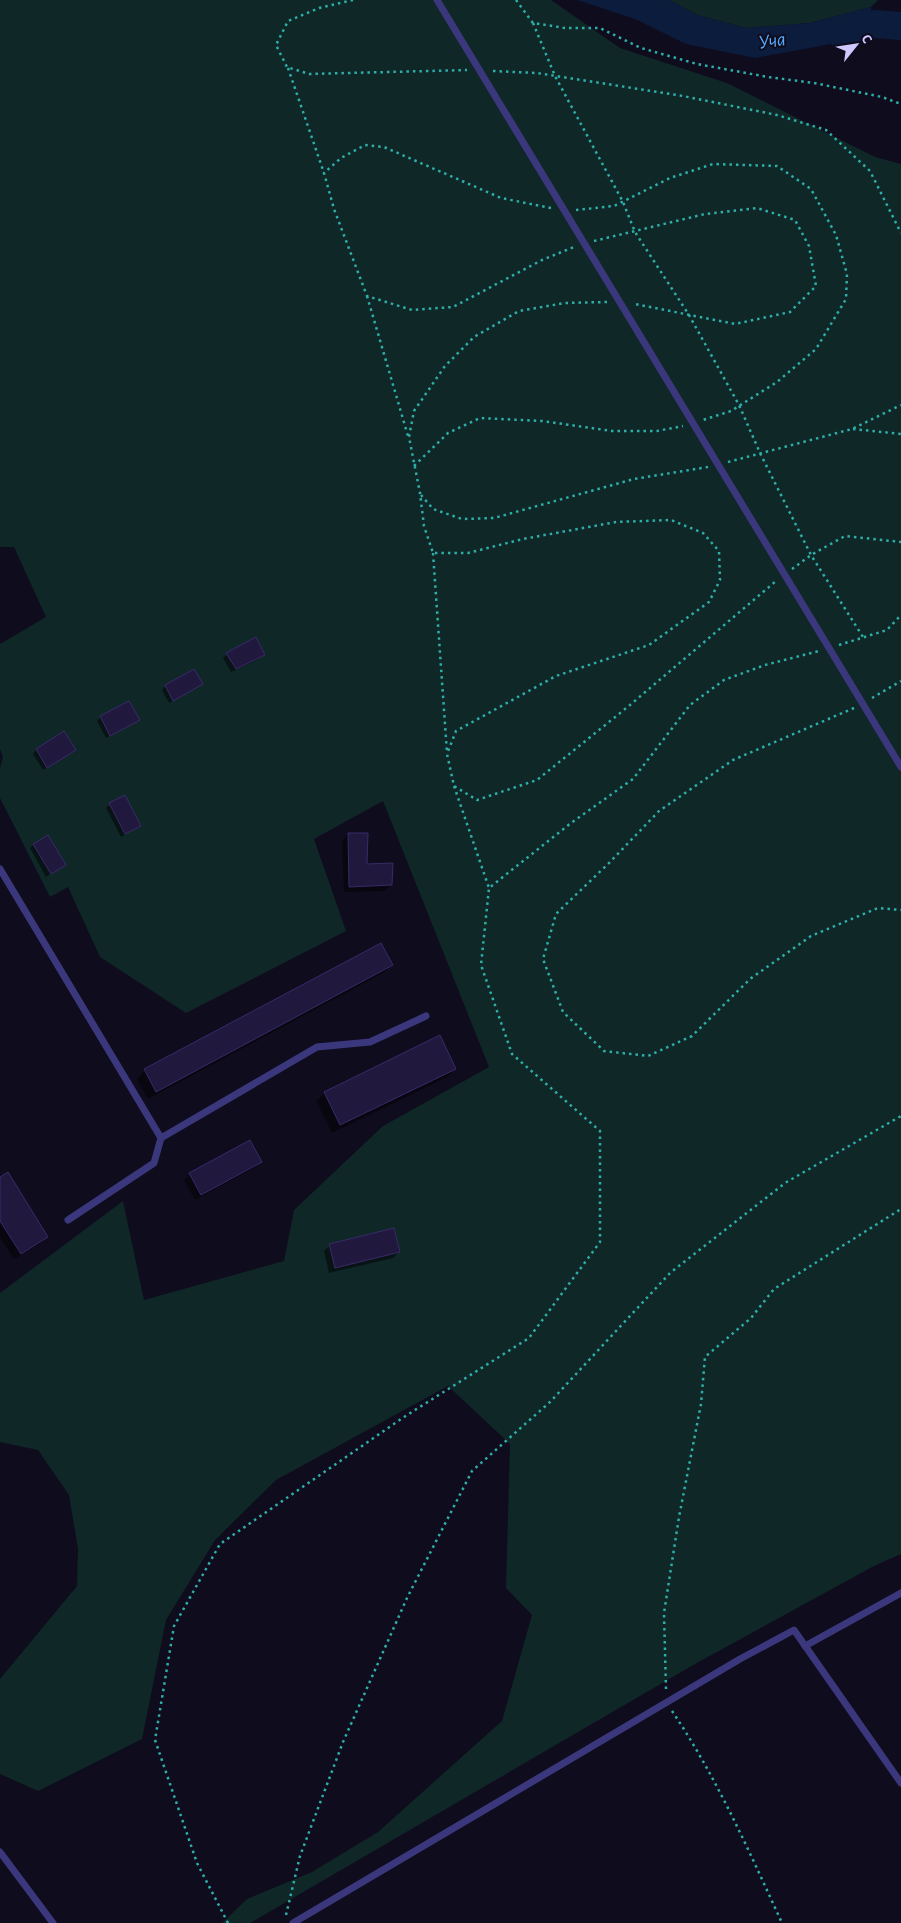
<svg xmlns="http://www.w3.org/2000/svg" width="901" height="1923" font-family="'Alegreya Sans',sans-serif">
<rect width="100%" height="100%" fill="#0f0c1d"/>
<g fill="#0f2727">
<polygon points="0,0 551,0 620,48 727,83 875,157 901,164 901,1554 874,1566 695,1664 250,1923 222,1923 247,1899 312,1872 378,1832 502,1721 532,1615 506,1588 510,1444 448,1386 276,1480 215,1540 166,1620 142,1739 38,1791 0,1774 0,1679 77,1586 78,1549 69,1495 38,1450 0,1442 0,1293 123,1201 144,1300 284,1261 294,1210 383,1126 489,1067 383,801 314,839 346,931 186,1013 100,957 68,887 50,897 0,798 0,768 3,757 0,749 0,644 46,617 14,547 0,547"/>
<polygon points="669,0 878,0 871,7 810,23 746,28 697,15"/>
</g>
<polygon fill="#0b1c3d" points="577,0 669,0 697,15 746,28 810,23 871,7 874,36 755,58 686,44 635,19"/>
<g fill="#0007">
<polygon points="227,654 263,655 259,659 231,672 223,658"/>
<polygon points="201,684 169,703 162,690 166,686"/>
<polygon points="101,717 138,720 134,723 106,738 97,721"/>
<polygon points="36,750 74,750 43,770 33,754"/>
<polygon points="110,804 139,826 121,837 106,808"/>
<polygon points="348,834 366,866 391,884 385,891 344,892 342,841"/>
<polygon points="33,845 64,865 46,877 30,848"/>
<polygon points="392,965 383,973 148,1099 137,1079 145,1070"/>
<polygon points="455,1069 447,1077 332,1133 316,1101 325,1093"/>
<polygon points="260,1162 254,1168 195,1200 184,1180 190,1174"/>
<polygon points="0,1178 47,1237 41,1243 14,1259 0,1237"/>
<polygon points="330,1245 399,1252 393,1258 329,1273 324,1251"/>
</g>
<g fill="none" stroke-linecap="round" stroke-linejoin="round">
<polyline stroke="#0b1c3d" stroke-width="28" points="837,32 875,24 901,26"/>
</g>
<g fill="#21183e" stroke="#392a6a">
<polygon points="256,637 265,655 236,669 226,653"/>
<polygon points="194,669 203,684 173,701 165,685"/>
<polygon points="129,701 140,720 110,736 100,716"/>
<polygon points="64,731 76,750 47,768 36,749"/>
<polygon points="125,795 141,826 125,834 109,803"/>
<polygon points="348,833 368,833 367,864 393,863 392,885 349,887"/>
<polygon points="48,835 66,865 51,874 33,844"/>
<polygon points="381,943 393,965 156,1092 144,1069"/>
<polygon points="440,1035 456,1069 340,1125 324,1092"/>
<polygon points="250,1140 262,1162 201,1195 189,1173"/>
<polygon points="8,1172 48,1237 21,1254 0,1221 0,1177"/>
<polygon points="394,1228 400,1252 335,1268 329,1244"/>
</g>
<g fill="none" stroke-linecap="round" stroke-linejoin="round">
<g stroke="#2eaea9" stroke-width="2.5" stroke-dasharray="2.5 4" stroke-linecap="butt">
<polyline points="353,0 319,8 288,21 276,45 287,67 309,74 467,70"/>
<polyline points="516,0 533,23 565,28 600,28 641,48 697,64 768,77 814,83 882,97 901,104"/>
<polyline points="533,23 555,76 623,202 635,232 689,315 739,405 760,453 811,555 863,637"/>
<polyline points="288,68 324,173"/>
<polyline points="493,71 537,73 683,96 777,115 826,130 870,171 901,233"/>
<polyline points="551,208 501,198 384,147 365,145 341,158 324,173 334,209 367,296 412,310 453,307 542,260 574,247"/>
<polyline points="576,210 614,206 670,178 713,164 777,166 811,189 836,235 847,274 846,299 816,349 777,382 731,411 703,420"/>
<polyline points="594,241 705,214 757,208 795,220 809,246 816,286 790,312 735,324 635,304"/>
<polyline points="367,296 408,436"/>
<polyline points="607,302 565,303 519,311 474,337 445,366 414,411 409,437 420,493 424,526 433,553 468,553 523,539 616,522 671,520 703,533 719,551 720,580 709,602 649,645 556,676 456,731 447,754 454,786 477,800 537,780 630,705 776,581"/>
<polyline points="853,429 901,434"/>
<polyline points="728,462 852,429 901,405"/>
<polyline points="414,466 448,433 480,418 542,421 612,431 657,431 683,426"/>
<polyline points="421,495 433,509 462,519 494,518 634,479 708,467"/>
<polyline points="433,553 447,753"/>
<polyline points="792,569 811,555 845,536 901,542"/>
<polyline points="839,645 887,630 901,615"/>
<polyline points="872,698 901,681"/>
<polyline points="854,708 733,760 659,811 609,863 556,914 543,959 563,1012 604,1051 648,1056 692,1036 750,979 811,936 878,908 901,910"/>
<polyline points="454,786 489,888"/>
<polyline points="666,1689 664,1613 679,1517 701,1404 705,1357 751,1318 774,1289 901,1209"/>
<path d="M672 1711C716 1776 749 1851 782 1923"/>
<polyline points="286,1915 300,1856 343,1742 407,1598 472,1471 550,1402 670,1273 785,1183 901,1116"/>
<polyline points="228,1923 197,1863 155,1740 174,1626 220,1544 404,1417 529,1338 600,1242 600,1131 512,1054 481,965 489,888 571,823 633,779 690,705 724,680 765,665 819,651"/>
</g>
<g stroke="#3b377c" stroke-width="7">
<polyline points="437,0 901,767"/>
<polyline points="0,869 161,1138 317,1047 370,1042 426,1016"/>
<polyline points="68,1220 154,1163 161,1138"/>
<polyline points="805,1646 901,1593"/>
<polyline points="0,1852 53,1923"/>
<polyline points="293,1923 740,1659 794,1630 901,1783"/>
</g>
</g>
<g text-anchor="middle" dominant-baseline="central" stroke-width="4" stroke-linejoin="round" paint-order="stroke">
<g font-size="20" font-style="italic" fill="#58acfe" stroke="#0f0c1d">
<text transform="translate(772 41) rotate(-8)">Уча</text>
</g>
</g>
<g transform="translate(856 45) rotate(60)" stroke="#0f0c1d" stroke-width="4" paint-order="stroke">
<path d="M0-4L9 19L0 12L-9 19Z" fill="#d0c9ff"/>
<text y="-8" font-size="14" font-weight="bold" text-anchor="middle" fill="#d0c9ff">С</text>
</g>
</svg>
